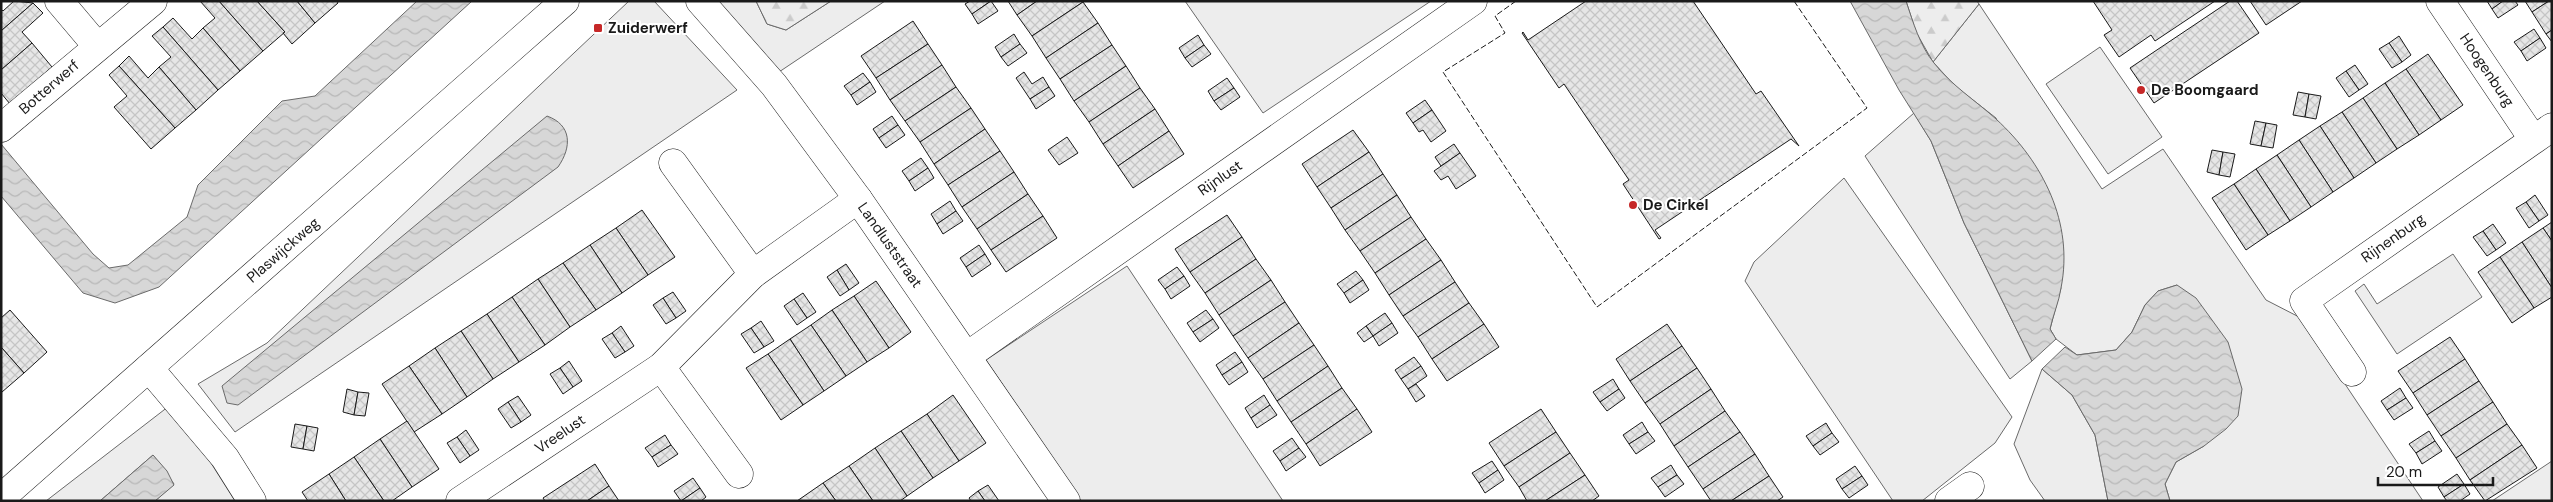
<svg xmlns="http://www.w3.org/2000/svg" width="2553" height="502" font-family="'DM Sans',sans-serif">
<defs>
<pattern id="forest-firs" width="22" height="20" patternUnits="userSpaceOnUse" patternTransform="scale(1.25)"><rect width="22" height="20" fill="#ededed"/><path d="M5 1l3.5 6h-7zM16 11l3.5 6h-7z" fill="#cbcbcb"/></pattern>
<pattern id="water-waves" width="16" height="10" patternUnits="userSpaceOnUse" patternTransform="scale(1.25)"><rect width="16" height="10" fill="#d7d7d7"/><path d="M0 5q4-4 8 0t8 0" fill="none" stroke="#b8b8b8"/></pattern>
<pattern id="building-cross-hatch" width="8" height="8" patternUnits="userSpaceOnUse" patternTransform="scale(1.25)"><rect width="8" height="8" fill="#e6e6e6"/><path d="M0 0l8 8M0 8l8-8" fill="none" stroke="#c5c5c5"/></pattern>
</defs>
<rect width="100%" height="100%" fill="#fff"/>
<g fill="#ededed" stroke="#6a6a6a">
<polygon points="629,1 654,1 737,90 235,432 198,384 267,343"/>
<polygon points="715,1 756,1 767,24 786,30 831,1 885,1 776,74"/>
<polygon points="1185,1 1431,1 1263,113"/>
<polygon points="1979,4 2102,189 2163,149 2266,300 2301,318 2423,501 2170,501 2165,484 2176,462 2204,446 2177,285 2158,291 2145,305 2132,332 2116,350 2077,355 2056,339 2050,329 2061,288 1996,118 1955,86 1933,62"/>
<polygon points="2100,47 2162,137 2108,174 2046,84"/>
<polygon points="1914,113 1931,141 1964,223 2032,361 2010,379 1865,156"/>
<polygon points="1844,178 2012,417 1995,443 1922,501 1893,501 1745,281 1754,262"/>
<polygon points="2453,254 2482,297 2397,354 2355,291 2364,284 2377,304"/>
<polygon points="1127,266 1283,501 1081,501 986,360"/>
<polygon points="2042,369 2072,395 2095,435 2108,501 2045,501 2030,480 2014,444"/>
<polygon points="173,403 235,501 155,501 174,484 153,455 100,501 46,501"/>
<polygon points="2552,461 2552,501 2492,501"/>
</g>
<g fill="url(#forest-firs)" stroke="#6a6a6a">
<polygon points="756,1 831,1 786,30 767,24"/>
<polygon points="1906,1 1977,1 1979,4 1933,62 1916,32"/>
</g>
<g fill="url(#water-waves)" stroke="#6a6a6a">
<polygon points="417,1 472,1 159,287 115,303 83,293 1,196 1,144 93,254 109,268 128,265 187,217 198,185 282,101 315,96"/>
<path d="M1850 1H1906C1913 22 1920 46 1934 63 1952 86 1975 100 1996 119 2043 162 2074 223 2061 288 2059 302 2053 315 2050 329L2056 339 2032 361 1964 223 1931 141 1899 90Z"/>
<path d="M547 116C572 125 572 147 558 167L238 405 227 403 222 386Z"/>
<polygon points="2177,285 2196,298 2228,342 2242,389 2238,416 2226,429 2204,446 2176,462 2165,484 2170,501 2108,501 2095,435 2072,395 2042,369 2065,347 2077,355 2116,350 2132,332 2145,305 2158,291"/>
<polygon points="153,455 167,471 174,485 155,501 100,501"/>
</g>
<g fill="url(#building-cross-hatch)" stroke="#1a1a1a">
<polygon points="14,1 33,3 1,31 1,9 3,11"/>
<polygon points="200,1 219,1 263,51 240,71 203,28 215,18"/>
<polygon points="219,1 257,1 285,32 263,51"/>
<polygon points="257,1 297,1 315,23 292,44 283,33 285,32"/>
<polygon points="297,1 337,1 338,3 315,23"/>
<polygon points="970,1 991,1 972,14 965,4"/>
<polygon points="991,1 998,11 978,24 972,14"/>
<polygon points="1008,1 1037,1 1017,15"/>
<polygon points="1037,1 1083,1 1083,2 1032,36 1017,15"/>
<polygon points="1586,1 1693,1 1756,94 1761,91 1799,146 1791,139 1655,230 1661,238 1659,239 1623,184 1629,180 1564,84 1559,88 1522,33 1523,32 1528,40"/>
<polygon points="2093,1 2215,1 2155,41 2151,35 2119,57 2104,35 2112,30"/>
<polygon points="2230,1 2237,1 2259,33 2154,103 2130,68"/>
<polygon points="2250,1 2302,1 2266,25"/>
<polygon points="2487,1 2503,1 2492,9"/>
<polygon points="2503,1 2515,1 2518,5 2498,18 2492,9"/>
<polygon points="2525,1 2549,1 2532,12"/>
<polygon points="2549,1 2552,1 2552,30 2546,34 2532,12"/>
<polygon points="1083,2 1098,23 1046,58 1032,36"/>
<polygon points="33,3 43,13 22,32 32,43 1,70 1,31"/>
<polygon points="173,18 192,39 203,28 240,71 218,90 163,27"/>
<polygon points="913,21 928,44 876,78 861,56"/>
<polygon points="1098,23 1112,45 1060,79 1046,58"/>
<polygon points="163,27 218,90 196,110 159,67 171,57 152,36"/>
<polygon points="2534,29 2540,38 2521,51 2514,42"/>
<polygon points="2552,30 2552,42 2546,34"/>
<polygon points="1014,34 1020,44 1001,57 995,47"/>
<polygon points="1198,35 1204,45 1185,58 1179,48"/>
<polygon points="2399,36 2411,55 2402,62 2389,43"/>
<polygon points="2540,38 2546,48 2527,61 2521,51"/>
<polygon points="32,43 52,67 10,104 1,93 1,70"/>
<polygon points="2389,43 2402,62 2392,68 2379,49"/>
<polygon points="928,44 942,65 890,100 876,78"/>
<polygon points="1020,44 1027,53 1008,66 1001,57"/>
<polygon points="1112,45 1126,66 1074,101 1060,79"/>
<polygon points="1204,45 1211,54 1192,67 1185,58"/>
<polygon points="2428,54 2463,105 2441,120 2406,69"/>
<polygon points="129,56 148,78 159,67 196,110 175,128 119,66"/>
<polygon points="942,65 956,87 905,121 890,100"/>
<polygon points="2355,65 2368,84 2359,90 2346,71"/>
<polygon points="119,66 175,128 151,149 114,107 127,96 109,75"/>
<polygon points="1126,66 1140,88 1089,122 1074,101"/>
<polygon points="2406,69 2441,120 2419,135 2385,83"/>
<polygon points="2346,71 2359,90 2349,97 2336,78"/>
<polygon points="1024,72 1032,84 1043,77 1049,87 1030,99 1016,78"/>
<polygon points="863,73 870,82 851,95 844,86"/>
<polygon points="1227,78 1234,88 1214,101 1208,91"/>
<polygon points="870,82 876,92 857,105 851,95"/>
<polygon points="2385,83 2419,135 2397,149 2363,98"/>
<polygon points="956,87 971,108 920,142 905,121"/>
<polygon points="1049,87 1055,96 1036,109 1030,99"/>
<polygon points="1140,88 1155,109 1103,144 1089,122"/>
<polygon points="1234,88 1240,97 1221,110 1214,101"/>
<polygon points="2298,92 2309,94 2305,117 2293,115"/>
<polygon points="2309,94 2321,96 2316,119 2305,117"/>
<polygon points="2363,98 2397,149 2376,163 2342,112"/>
<polygon points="1425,100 1432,110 1413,123 1406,113"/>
<polygon points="971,108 985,129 934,164 920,142"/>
<polygon points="1155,109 1169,131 1118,166 1103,144"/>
<polygon points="1432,110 1446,131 1431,142 1423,130 1419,132 1413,123"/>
<polygon points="2342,112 2376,163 2354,178 2320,126"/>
<polygon points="892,116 898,125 879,138 873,129"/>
<polygon points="2255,121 2266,123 2261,146 2250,144"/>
<polygon points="2266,123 2277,125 2273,148 2261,146"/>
<polygon points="898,125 905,135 886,148 879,138"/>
<polygon points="2320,126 2354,178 2333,192 2299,140"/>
<polygon points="985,129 1000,151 948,185 934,164"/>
<polygon points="1353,130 1369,152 1317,187 1302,164"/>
<polygon points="1169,131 1184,154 1133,188 1118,166"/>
<polygon points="1067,137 1078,153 1059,165 1048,150"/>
<polygon points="2299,140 2333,192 2311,207 2277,155"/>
<polygon points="1454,144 1460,153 1441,166 1435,157"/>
<polygon points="2212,150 2223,152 2219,175 2207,172"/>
<polygon points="1000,151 1014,172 962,207 948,185"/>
<polygon points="1369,152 1383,174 1331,208 1317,187"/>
<polygon points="2223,152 2235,154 2230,177 2219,175"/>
<polygon points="1460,153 1476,176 1456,189 1448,176 1441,180 1434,171"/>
<polygon points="2277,155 2311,207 2290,221 2256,169"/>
<polygon points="921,158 928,168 909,181 902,171"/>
<polygon points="928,168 934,178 915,191 909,181"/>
<polygon points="2256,169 2290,221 2268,235 2234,184"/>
<polygon points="1014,172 1028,194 977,229 962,207"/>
<polygon points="1383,174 1397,195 1345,230 1331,208"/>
<polygon points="2234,184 2268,235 2246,250 2212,198"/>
<polygon points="1028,194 1043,216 991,250 977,229"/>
<polygon points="1397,195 1411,217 1360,251 1345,230"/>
<polygon points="2535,195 2548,215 2539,221 2526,202"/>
<polygon points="950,201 956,211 937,224 931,214"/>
<polygon points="2526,202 2539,221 2529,228 2516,208"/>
<polygon points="642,210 675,257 648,275 616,228"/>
<polygon points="956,211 963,221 943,234 937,224"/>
<polygon points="1227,215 1242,237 1190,272 1175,249"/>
<polygon points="1043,216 1057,238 1006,272 991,250"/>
<polygon points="1411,217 1426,239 1375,273 1360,251"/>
<polygon points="2552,222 2552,241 2543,228"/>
<polygon points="2493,224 2506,243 2496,250 2483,231"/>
<polygon points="616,228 648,275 622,293 590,245"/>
<polygon points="2543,228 2552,241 2552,288 2522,242"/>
<polygon points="2483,231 2496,250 2487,256 2473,237"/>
<polygon points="1242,237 1256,259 1205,293 1190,272"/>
<polygon points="1426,239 1441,260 1389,295 1375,273"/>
<polygon points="2522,242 2552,288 2552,297 2534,308 2500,257"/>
<polygon points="590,245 622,293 596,310 563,263"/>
<polygon points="979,245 985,254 966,267 960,258"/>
<polygon points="985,254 991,264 972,277 966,267"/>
<polygon points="2500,257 2534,308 2512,323 2478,272"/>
<polygon points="1256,259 1271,280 1219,315 1205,293"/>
<polygon points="1441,260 1455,282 1403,316 1389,295"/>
<polygon points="563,263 596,310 570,327 538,279"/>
<polygon points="846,264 859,283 849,290 837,270"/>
<polygon points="1177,267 1184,276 1165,289 1158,280"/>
<polygon points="837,270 849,290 840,296 827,277"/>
<polygon points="1356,271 1363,280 1344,293 1337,284"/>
<polygon points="1184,276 1190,286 1171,299 1165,289"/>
<polygon points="538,279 570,327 545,345 512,297"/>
<polygon points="1271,280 1285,302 1233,336 1219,315"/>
<polygon points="1363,280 1369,290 1350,303 1344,293"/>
<polygon points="876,281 911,332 889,348 854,296"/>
<polygon points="1455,282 1469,303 1418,337 1403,316"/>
<polygon points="673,292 686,311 676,318 663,298"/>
<polygon points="803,293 816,312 807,318 794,299"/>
<polygon points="854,296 889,348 867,362 832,310"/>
<polygon points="512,297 545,345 519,362 487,314"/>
<polygon points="663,298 676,318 666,324 653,305"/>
<polygon points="794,299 807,318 797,325 784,306"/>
<polygon points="1285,302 1299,323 1248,358 1233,336"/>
<polygon points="1469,303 1484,324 1432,359 1418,337"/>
<polygon points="10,310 47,352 24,373 1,347 1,318"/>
<polygon points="832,310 867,362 846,376 811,325"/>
<polygon points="1206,310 1213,319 1193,332 1187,323"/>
<polygon points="1385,313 1392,323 1373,336 1366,326"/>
<polygon points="487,314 519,362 493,379 461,331"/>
<polygon points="1213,319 1219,328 1200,342 1193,332"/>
<polygon points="761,321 774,341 764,347 751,328"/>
<polygon points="1299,323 1314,345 1263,379 1248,358"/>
<polygon points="1392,323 1398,333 1379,346 1373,336"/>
<polygon points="1484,324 1499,347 1447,381 1432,359"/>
<polygon points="1667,324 1682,346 1630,381 1616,359"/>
<polygon points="811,325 846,376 824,391 790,339"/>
<polygon points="621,326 634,346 625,352 612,333"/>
<polygon points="1366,326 1373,336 1364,342 1357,333"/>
<polygon points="751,328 764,347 754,353 741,334"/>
<polygon points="461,331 493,379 467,397 435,348"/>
<polygon points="612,333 625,352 615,358 602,339"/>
<polygon points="2450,337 2465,359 2413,393 2398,371"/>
<polygon points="790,339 824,391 803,405 768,354"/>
<polygon points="1314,345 1328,366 1277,401 1263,379"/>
<polygon points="1682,346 1697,368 1645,403 1630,381"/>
<polygon points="1,347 24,373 2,392 1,391"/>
<polygon points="435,348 467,397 442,414 409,366"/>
<polygon points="1235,352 1242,362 1222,375 1216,365"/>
<polygon points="768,354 803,405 781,420 746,368"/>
<polygon points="1414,357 1421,366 1401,379 1395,370"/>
<polygon points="2465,359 2479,381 2427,415 2413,393"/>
<polygon points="569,361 582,381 573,387 560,368"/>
<polygon points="1242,362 1248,372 1229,385 1222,375"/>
<polygon points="409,366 442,414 414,432 382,384"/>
<polygon points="1328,366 1342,388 1291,422 1277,401"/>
<polygon points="1421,366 1427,376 1408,389 1401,379"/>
<polygon points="560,368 573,387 563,394 550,374"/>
<polygon points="1697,368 1711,389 1660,424 1645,403"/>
<polygon points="1613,379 1619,389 1600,402 1593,392"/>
<polygon points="2479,381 2493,402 2441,436 2427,415"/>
<polygon points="1416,384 1425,396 1416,402 1408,389"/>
<polygon points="1342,388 1357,409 1306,444 1291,422"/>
<polygon points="2400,388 2406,398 2387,410 2381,401"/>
<polygon points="347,389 358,392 354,415 343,412"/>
<polygon points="1619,389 1625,398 1607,411 1600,402"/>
<polygon points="1711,389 1725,411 1674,446 1660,424"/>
<polygon points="358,392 369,393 365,416 354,415"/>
<polygon points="953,395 986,443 959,461 927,414"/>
<polygon points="1264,395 1270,405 1251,418 1245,408"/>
<polygon points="518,396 531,415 521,422 508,402"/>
<polygon points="2406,398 2413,408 2394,420 2387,410"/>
<polygon points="508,402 521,422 511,428 498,409"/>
<polygon points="2493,402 2507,424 2456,458 2441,436"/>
<polygon points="1270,405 1277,415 1257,428 1251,418"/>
<polygon points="1357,409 1372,432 1320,466 1306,444"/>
<polygon points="1541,409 1556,432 1504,466 1489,443"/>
<polygon points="1725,411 1740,432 1688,467 1674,446"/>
<polygon points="927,414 959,461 933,478 901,431"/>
<polygon points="407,421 439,469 412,487 380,439"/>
<polygon points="1642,422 1648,432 1629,444 1623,435"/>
<polygon points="1826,423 1832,433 1813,446 1806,436"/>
<polygon points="295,424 307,426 303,449 291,447"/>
<polygon points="2507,424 2522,445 2470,480 2456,458"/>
<polygon points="307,426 318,428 314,451 303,449"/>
<polygon points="466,430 479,450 470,456 457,437"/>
<polygon points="901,431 933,478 907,496 875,448"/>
<polygon points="2429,431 2435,441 2416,453 2409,444"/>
<polygon points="1556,432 1570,453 1519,487 1504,466"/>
<polygon points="1648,432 1655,441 1636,454 1629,444"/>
<polygon points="1740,432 1755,454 1703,489 1688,467"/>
<polygon points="1832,433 1839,442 1820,455 1813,446"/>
<polygon points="665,435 671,445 652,457 645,448"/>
<polygon points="457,437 470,456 460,463 447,443"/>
<polygon points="1292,438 1299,448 1280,461 1273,451"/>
<polygon points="380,439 412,487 392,501 384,501 354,457"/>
<polygon points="2435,441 2442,451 2422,464 2416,453"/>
<polygon points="671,445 678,454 658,467 652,457"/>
<polygon points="2522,445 2537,468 2485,501 2470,480"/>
<polygon points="875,448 907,496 900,501 873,501 849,466"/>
<polygon points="1299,448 1306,457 1286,471 1280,461"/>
<polygon points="1570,453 1585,475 1545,501 1527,501 1519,487"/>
<polygon points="1755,454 1769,476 1731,501 1711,501 1703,489"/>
<polygon points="354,457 384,501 346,501 329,474"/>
<polygon points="1492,461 1498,470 1479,483 1472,473"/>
<polygon points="595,464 609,486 587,501 545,501 543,498"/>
<polygon points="1671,465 1677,475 1658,487 1651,478"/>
<polygon points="849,466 873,501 836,501 823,483"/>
<polygon points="1855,466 1862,476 1842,489 1836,479"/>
<polygon points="1498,470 1504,480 1485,493 1479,483"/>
<polygon points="329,474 346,501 308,501 302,492"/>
<polygon points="2457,474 2464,484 2444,497 2438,487"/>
<polygon points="1585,475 1599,496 1592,501 1545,501"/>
<polygon points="1677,475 1684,484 1665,497 1658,487"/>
<polygon points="1769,476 1783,497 1777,501 1731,501"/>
<polygon points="1862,476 1868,485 1849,498 1842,489"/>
<polygon points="693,478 700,488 681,501 674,491"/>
<polygon points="823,483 836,501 797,501"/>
<polygon points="2464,484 2470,494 2460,501 2447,501 2444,497"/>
<polygon points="988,485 999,501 985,501 978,491"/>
<polygon points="609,486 619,501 587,501"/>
<polygon points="700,488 706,497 701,501 681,501"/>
<polygon points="978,491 985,501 971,501 969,498"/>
</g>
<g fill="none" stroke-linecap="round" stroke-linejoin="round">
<defs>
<g id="street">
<polyline points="59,1 97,46"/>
<polyline points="700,1 774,85 858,199 1066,501"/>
<polyline points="2440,1 2533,139"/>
<polyline points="1,128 153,1"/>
<polyline points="673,163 753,274"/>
<polyline points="967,356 1473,1"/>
<polyline points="661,367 739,474"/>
<polyline points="149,368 225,458 252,501"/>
<polyline points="2352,372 2304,301 2552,127"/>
<polyline points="460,501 661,367 753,274 858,199"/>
<polyline points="1949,501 1970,486"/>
</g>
<polyline id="secondary" points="1,498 565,1"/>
</defs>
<use href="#street" stroke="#1a1a1a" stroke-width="29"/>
<use href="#secondary" stroke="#1a1a1a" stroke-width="29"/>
<use href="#street" stroke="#fff" stroke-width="28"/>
<use href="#secondary" stroke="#fff" stroke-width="28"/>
<polyline stroke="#1a1a1a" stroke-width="1" stroke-dasharray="6 2.5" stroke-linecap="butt" points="1516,1 1495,16 1505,33 1443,72 1597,307 1867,108 1794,1"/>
</g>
<g fill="#c62828" stroke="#fff" stroke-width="2">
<rect x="593" y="23" width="10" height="10" rx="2.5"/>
<circle cx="2141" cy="90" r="5"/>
<circle cx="1633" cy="205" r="5"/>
</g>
<g text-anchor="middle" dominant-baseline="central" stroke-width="4" stroke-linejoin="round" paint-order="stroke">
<g font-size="15" font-weight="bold" fill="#1a1a1a" stroke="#fff" text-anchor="start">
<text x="608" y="28">Zuiderwerf</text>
<text x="2151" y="90">De Boomgaard</text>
<text x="1643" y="205">De Cirkel</text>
</g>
<g font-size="15" fill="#1a1a1a" stroke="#fff">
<text transform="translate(2487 70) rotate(56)">Hoogenburg</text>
<text transform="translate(49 87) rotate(-41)">Botterwerf</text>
<text transform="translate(1220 178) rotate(-35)">Rijnlust</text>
<text transform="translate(2393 238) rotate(-35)">Rijnenburg</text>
<text transform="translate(890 245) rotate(55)">Landluststraat</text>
<text transform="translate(283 250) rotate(-41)">Plaswijckweg</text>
<text transform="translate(560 434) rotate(-34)">Vreelust</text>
</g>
</g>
<rect width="2553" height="502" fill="none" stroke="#1a1a1a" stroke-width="5"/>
<path d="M2378 477v8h115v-8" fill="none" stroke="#1a1a1a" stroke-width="2.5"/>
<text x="2386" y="477" font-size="15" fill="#1a1a1a" stroke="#ffffff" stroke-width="4" paint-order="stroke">20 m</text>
</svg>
